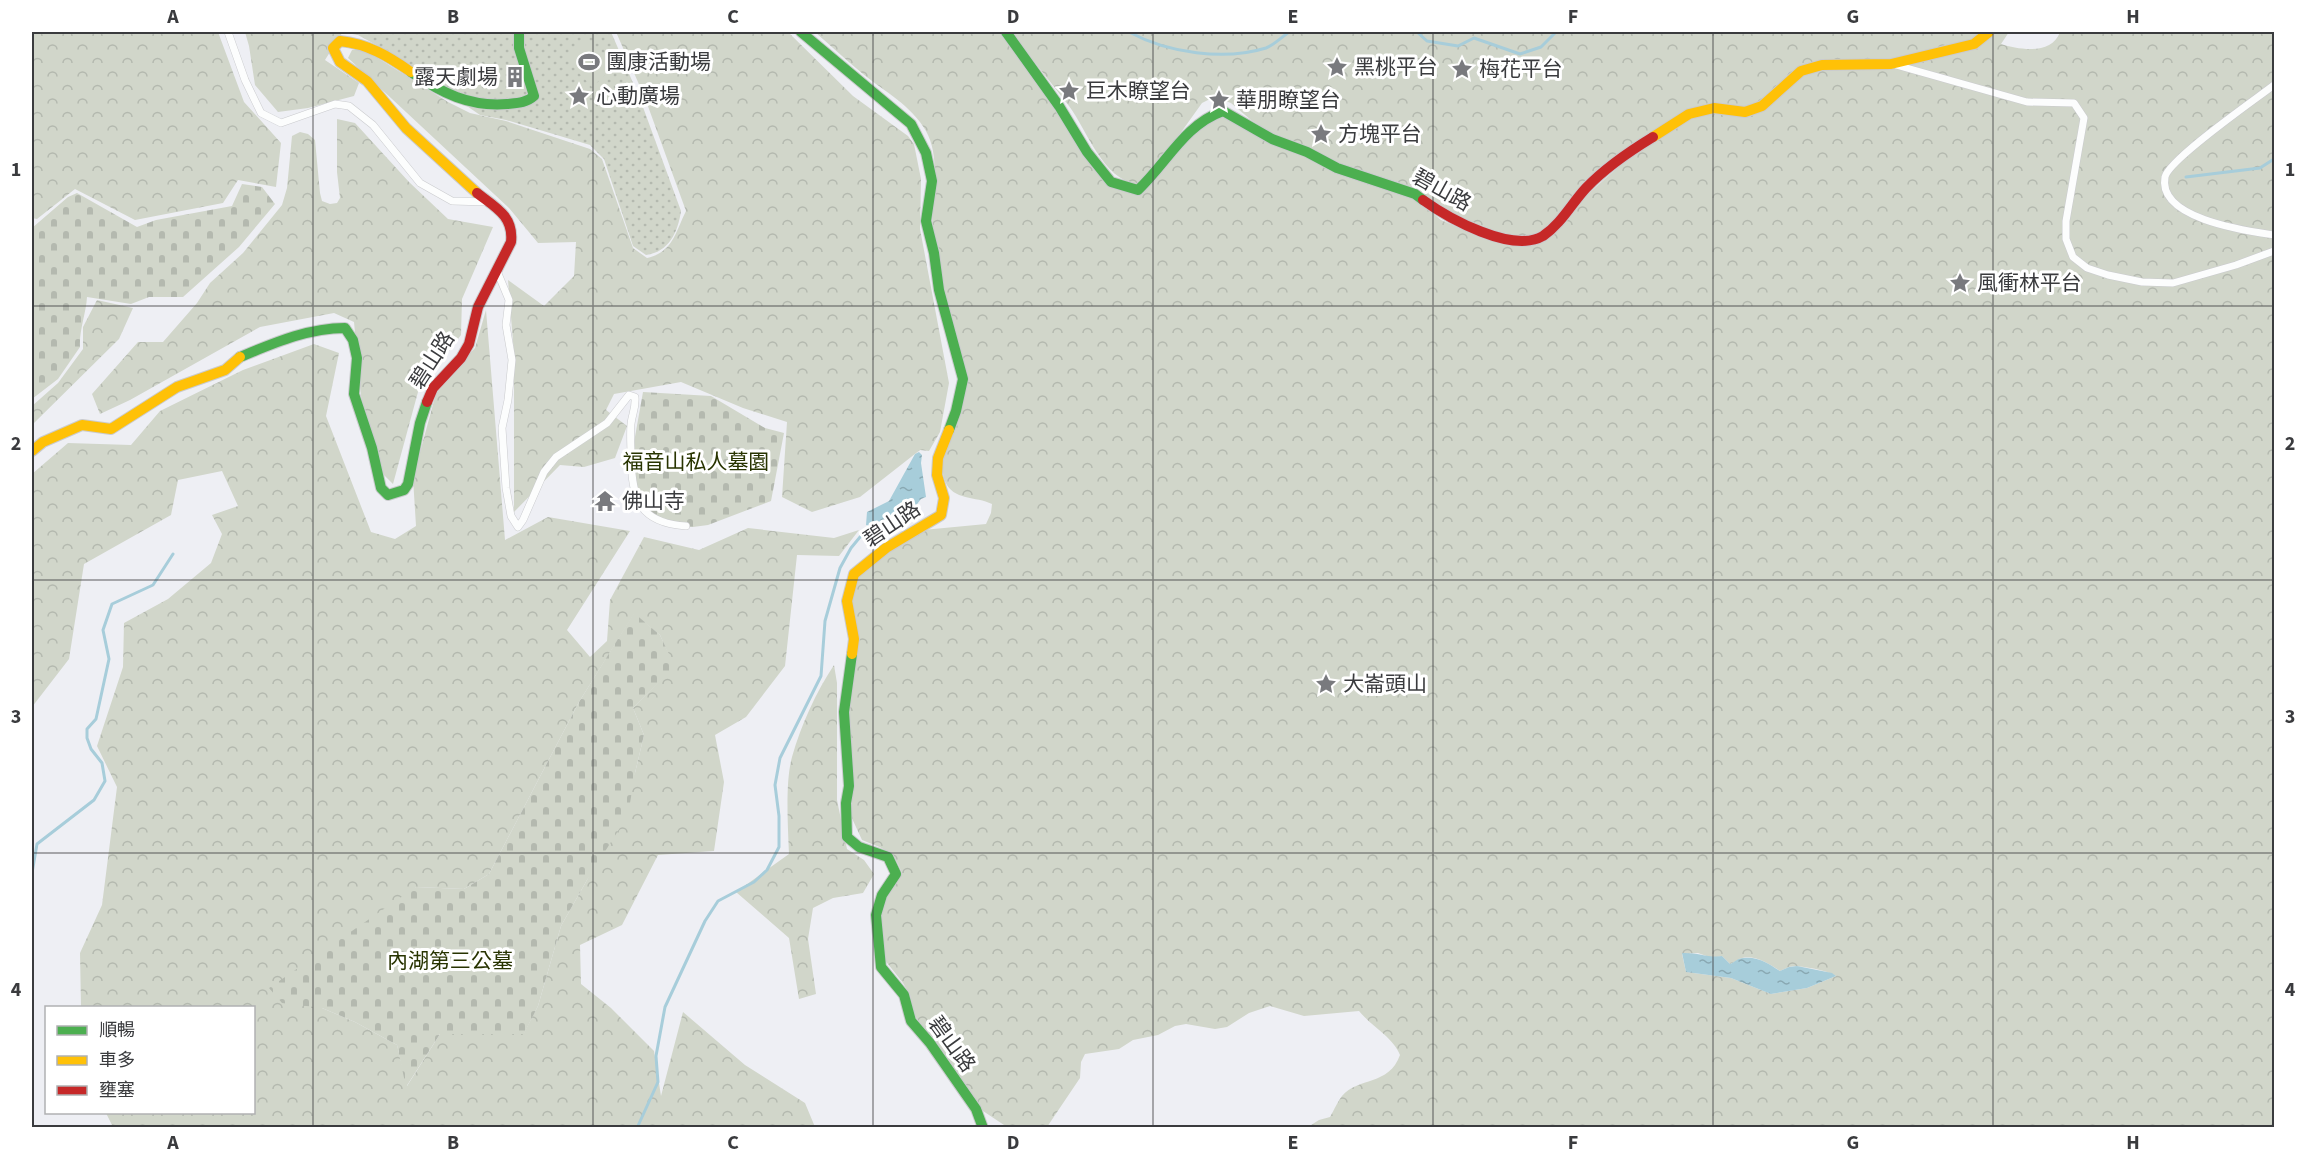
<svg xmlns="http://www.w3.org/2000/svg" width="2306" height="1159" font-family="'Source Sans 3','Noto Sans TC',sans-serif">
<defs>
<pattern id="grass-dots" width="8" height="8" patternUnits="userSpaceOnUse" patternTransform="scale(1.5)"><rect width="8" height="8" fill="#d1d6ca"/><path d="M2 2h.1M6 6h.1" fill="none" stroke="#b4b9af" stroke-width="1.8" stroke-linecap="round"/></pattern>
<pattern id="forest-crowns" width="20" height="18" patternUnits="userSpaceOnUse" patternTransform="scale(1.5)"><rect width="20" height="18" fill="#d1d6ca"/><path d="M2 6a3 3 0 1 1 6 0M12 15a3 3 0 1 1 6 0" fill="none" stroke="#b4b9af"/></pattern>
<pattern id="cemetery-stones" width="16" height="16" patternUnits="userSpaceOnUse" patternTransform="scale(1.5)"><rect width="16" height="16" fill="#d1d6ca"/><path d="M2 7V4a2 2 0 0 1 4 0v3zM10 15v-3a2 2 0 0 1 4 0v3z" fill="#b4b9af"/></pattern>
<pattern id="water-ripples" width="26" height="14" patternUnits="userSpaceOnUse" patternTransform="scale(1.5)"><rect width="26" height="14" fill="#a7cdda"/><path d="M2 4q2-2 4 0t4 0M15 11q2-2 4 0t4 0" fill="none" stroke="#89a8b2"/></pattern>
</defs>
<rect width="100%" height="100%" fill="#eeeff4"/>
<path fill="url(#grass-dots)" d="M340 32H611L640 99 681 211C678 232 669 252 646 255L633 246 604 159 590 145 506 120 480 115 387 51 358 35Z"/>
<g fill="url(#forest-crowns)" fill-rule="evenodd">
<polygon points="32,32 218,32 244,102 281,143 276,187 238,180 223,203 135,220 75,189 37,219 32,218"/>
<polygon points="245,32 340,32 342,33 325,60 359,83 354,96 308,108 278,112 255,85 249,46"/>
<path d="M616 32H788L853 96 908 136 914 144 921 179 920 229 949 383 940 432 929 451 920 450 860 497 812 512 782 497 787 422 743 408 681 382 614 394 606 410 627 426 615 458 584 467 560 465 514 512V354L508 280 544 306 574 276 576 242 538 243 509 208 348 58 352 50H365L448 102 470 113 506 121 590 149 602 159 633 248 647 258C673 252 675 233 686 211L645 98Z"/>
<path d="M815 32H1002L1106 183C1116 189 1133 195 1145 190 1164 171 1196 115 1225 116L1272 144 1303 155 1338 173 1405 194 1418 201 1441 220 1455 226 1487 237 1509 242 1527 243 1544 239 1560 227 1588 194 1632 155 1689 118 1718 113 1748 116 1766 108 1803 74 1825 69 1846 68 1847 64 1829 62 1802 67 1758 106 1746 108 1723 104H1707L1690 110 1639 141 1612 162 1581 190 1556 221 1539 234 1529 237 1516 236 1471 226 1447 215 1423 195 1409 187 1351 169 1316 151 1273 134 1251 120 1231 103 1214 97 1202 103 1152 173 1137 184C1103 180 1087 130 1069 106 1050 81 1030 58 1013 32H2009L2001 44C2020 50 2052 55 2060 32H2274V1127H1308L1319 1120 1330 1117C1334 1110 1338 1101 1342 1096 1358 1077 1389 1086 1400 1055 1393 1037 1371 1026 1359 1011L1304 1016 1270 1006 1249 1013 1227 1027 1215 1029 1186 1024 1175 1026 1158 1035 1133 1040 1119 1049 1085 1054 1081 1062 1080 1078 1047 1127H1007L983 1111 965 1093 943 1055 915 1016 910 995 903 983 884 959 881 928 880 910 884 898 902 873C893 849 883 849 862 840L850 814 852 784 851 757 847 736V707L857 637 850 602 859 573 923 530 986 524 991 513 992 504C976 496 953 501 945 481 934 456 965 404 965 371 965 358 956 341 952 328 944 297 937 266 933 234 929 201 943 162 926 131 911 105 885 92 863 74 846 60 831 46 815 32ZM1698 953 1712 958 1722 956 1730 964C1733 963 1736 961 1739 959 1752 953 1770 964 1780 971 1783 970 1786 968 1789 967 1797 964 1829 971 1836 976L1807 988 1771 994 1731 978 1686 972 1682 954Z"/>
<polygon points="337,119 355,123 409,182 448,219 493,227 462,299 461,335 418,392 393,484 380,471 361,396 354,322 334,313 260,327 130,400 100,414 92,394 138,342 163,342 197,303 210,283 243,253 282,205 287,188 292,136 300,132 308,134 315,140 320,193 322,201 330,204 337,203 340,198 337,172"/>
<polygon points="97,300 133,308 119,339 32,425 32,406 58,383 83,349 83,327"/>
<path d="M486 310 505 540 548 517 630 531 567 630 590 657 607 641 610 600 644 537 699 550 748 528 834 538 859 530 839 556 797 555 785 666 746 717 715 735 724 782 714 851 658 855 622 925 580 945 581 984 611 1008 654 1051 661 1096 683 1012 745 1065 805 1103 815 1127H113L106 1113 254 1112V1008L81 1007 80 953 102 905 117 787 97 746 123 667 124 623 168 599 211 563 222 534 212 515 238 506 222 471 178 480 171 515 84 564 69 659 32 707V474L68 443 131 445 160 411 243 370 314 344 339 353 326 416 371 532 395 539 416 526 413 478 438 386 475 348ZM634 614 660 635 674 667 633 708 644 735 635 773 587 880 561 926 538 1006 524 1033 440 1034 407 1086 397 1045 355 1022 322 1008 416 887 464 889 489 874 579 702Z"/>
<path d="M834 665 837 683V800L847 849 864 860 874 874 863 893 833 898 813 908 808 939 816 994 799 999 789 938 736 892 789 854C788 827 785 782 792 757 801 725 816 692 834 665Z"/>
</g>
<g fill="url(#cemetery-stones)">
<path d="M242 184 262 187 275 204 239 247 183 297H149L131 304 87 297C86 314 79 330 80 347L58 379 32 399V228L68 197 77 193 137 227 156 220 232 206Z"/>
<polygon points="643,392 711,396 765,428 784,433 771,501 708,525 693,527 665,526 647,512 638,494 631,459"/>
<polygon points="634,613 660,635 675,667 633,708 644,735 635,773 628,815 587,880 561,926 538,1006 524,1034 440,1034 406,1087 397,1045 355,1022 322,1008 282,1003 269,988 416,887 464,889 489,874 579,702"/>
</g>
<polygon fill="#d1d6ca" points="587,40 613,68 592,87 566,59"/>
<g fill="url(#water-ripples)">
<polygon points="919,452 922,455 921,463 926,497 921,499 914,508 915,518 882,539 878,539 878,537 874,536 874,531 870,530 870,526 866,525 867,512 889,501 915,454"/>
<path d="M1682 953C1696 952 1709 958 1722 956L1730 964C1735 962 1738 958 1743 958 1758 956 1769 964 1780 971L1789 967 1797 966 1832 973 1836 976 1807 988 1771 994 1731 978 1686 972Z"/>
</g>
<g fill="none" stroke-linecap="round" stroke-linejoin="round">
<g stroke="#a7cdda" stroke-width="3">
<path d="M1129 32C1168 53 1224 61 1266 48 1274 45 1282 37 1289 32"/>
<polyline points="1417,32 1427,41 1458,46 1474,38 1520,54 1541,47 1556,32"/>
<polyline points="2186,177 2260,168 2274,159"/>
<polyline points="32,873 37,844 94,800 105,781 102,763 91,749 87,738 87,729 96,719 109,659 103,630 112,604 153,585 173,554"/>
<polyline points="637,1128 658,1082 656,1056 665,1007 705,921 718,901 754,882 767,870 779,847 779,816 775,785 780,758 821,676 825,621 840,568 851,548 865,531"/>
</g>
<defs>
<g id="street">
<polyline points="228,32 245,80 261,113 281,123 335,104 349,106 373,125 420,183 452,201 487,202"/>
<polyline points="1896,65 2027,102 2074,103 2084,118 2066,221 2066,239 2073,257 2087,268 2108,275 2142,282 2173,283 2236,265 2274,251"/>
<path d="M2274 85C2256 99 2169 159 2165 177 2157 219 2247 231 2274 235"/>
<path d="M497 271 509 300 506 325 512 360 508 400 502 428 506 488 511 516 518 527 523 520 544 472 556 457 607 423 629 395 635 397C636 408 632 414 631 424 630 434 631 446 631 457 632 499 639 523 686 526"/>
</g>
<g id="fast">
<polyline points="801,32 911,124 926,153 932,181 926,221 934,253 939,290 963,379 956,411 949,430"/>
<path d="M1006 32 1059 106 1087 152 1111 182 1138 190C1167 163 1184 125 1223 111L1272 139 1307 152 1337 168 1415 194 1423 200"/>
<path d="M411 72C442 93 469 107 507 104 518 103 526 103 534 96L519 48V32"/>
<path d="M240 357C274 343 308 328 345 328L353 340 357 358 354 394 372 448 381 488 388 495 404 490 408 484 420 423 427 402"/>
<polyline points="852,654 844,712 849,786 846,803 847,837 859,847 888,857 896,874 882,895 876,915 881,967 904,995 911,1021 930,1043 976,1109 983,1128"/>
</g>
<g id="slow">
<path d="M411 72C388 56 368 44 340 41L333 48 340 62 367 81 406 128 477 193"/>
<polyline points="1653,137 1689,114 1714,108 1745,112 1762,106 1801,71 1822,65 1891,64 1974,44 1989,32"/>
<polyline points="32,451 43,442 82,425 111,429 177,387 225,370 240,357"/>
<polyline points="852,654 854,639 847,601 854,574 886,548 941,515 944,498 937,475 938,458 949,430"/>
</g>
<g id="jam">
<path d="M1423 200C1448 218 1512 254 1543 236 1561 224 1572 203 1586 188 1605 168 1630 151 1653 137"/>
<path d="M427 402 433 388 461 358 469 344 478 307 511 242C514 216 495 207 477 193"/>
</g>
</defs>
<use href="#street" stroke="#cacbce" stroke-width="8"/>
<use href="#fast" stroke="#cacbce" stroke-width="12"/>
<use href="#slow" stroke="#cacbce" stroke-width="12"/>
<use href="#jam" stroke="#cacbce" stroke-width="12"/>
<use href="#street" stroke="#fcfdfd" stroke-width="7"/>
<use href="#fast" stroke="#4caf50" stroke-width="10"/>
<use href="#slow" stroke="#ffc107" stroke-width="10"/>
<use href="#jam" stroke="#c62828" stroke-width="10"/>
</g>
<path fill="none" stroke="#3a3b3e" stroke-width="1.5" stroke-opacity="0.55" d="M313 32V1128M593 32V1128M873 32V1128M1153 32V1128M1433 32V1128M1713 32V1128M1993 32V1128M32 306H2274M32 580H2274M32 853H2274"/>
<defs>
<symbol id="stadium-bare" viewBox="-9 -9 18 18"><path d="M0-5a6.5 5 0 1 0 0 10a6.5 5 0 1 0 0-10ZM-3.5-1.8h7v3.6h-7Z" fill="#797a7e" stroke="#fff" stroke-width="2.5" paint-order="stroke"/></symbol>
<symbol id="sight-bare" viewBox="-9 -9 18 18"><path d="M0-6L1.8-2.2L6-1.7L2.9 1.2L3.7 5.4L0 3.3L-3.7 5.4L-2.9 1.2L-6-1.7L-1.8-2.2Z" fill="#797a7e" stroke="#fff" stroke-width="2.5" paint-order="stroke"/></symbol>
<symbol id="building-bare" viewBox="-9 -9 18 18"><path d="M-4-6H4V6H1V3H-1V6H-4ZM-2.5-4.3h1.7v1.8h-1.7ZM.8-4.3h1.7v1.8H.8ZM-2.5-1h1.7V.8h-1.7ZM.8-1h1.7V.8H.8Z" fill="#797a7e" stroke="#fff" stroke-width="2.5" paint-order="stroke"/></symbol>
<symbol id="temple-bare" viewBox="-9 -9 18 18"><path d="M0-6L5-2H3V0L6.5 2.5H4V6H1.5V3h-3V6H-4V2.5H-6.5L-3 0V-2H-5Z" fill="#797a7e" stroke="#fff" stroke-width="2.5" paint-order="stroke"/></symbol>
</defs>
<g fill-rule="evenodd">
<use href="#stadium-bare" x="574" y="47" width="30" height="30"/>
<use href="#sight-bare" x="1322" y="52" width="30" height="30"/>
<use href="#sight-bare" x="1447" y="54" width="30" height="30"/>
<use href="#building-bare" x="500" y="62" width="30" height="30"/>
<use href="#sight-bare" x="1054" y="76" width="30" height="30"/>
<use href="#sight-bare" x="564" y="81" width="30" height="30"/>
<use href="#sight-bare" x="1204" y="85" width="30" height="30"/>
<use href="#sight-bare" x="1306" y="119" width="30" height="30"/>
<use href="#sight-bare" x="1945" y="268" width="30" height="30"/>
<use href="#temple-bare" x="590" y="486" width="30" height="30"/>
<use href="#sight-bare" x="1311" y="669" width="30" height="30"/>
</g>
<g text-anchor="middle" dominant-baseline="central" stroke-width="6" stroke-linejoin="round" paint-order="stroke">
<g font-size="21" fill="#3a3b3e" stroke="#fff" text-anchor="start">
<text x="606" y="62">團康活動場</text>
<text x="1354" y="67">黑桃平台</text>
<text x="1479" y="69">梅花平台</text>
<text x="498" y="77" text-anchor="end">露天劇場</text>
<text x="1086" y="91">巨木瞭望台</text>
<text x="596" y="96">心動廣場</text>
<text x="1236" y="100">華朋瞭望台</text>
<text x="1338" y="134">方塊平台</text>
<text x="1977" y="283">風衝林平台</text>
<text x="622" y="501">佛山寺</text>
<text x="1343" y="684">大崙頭山</text>
</g>
<g font-size="21" fill="#3a3b3e" stroke="#fff">
<text transform="translate(1442 190) rotate(29)">碧山路</text>
<text transform="translate(432 360) rotate(-57)">碧山路</text>
<text transform="translate(892 524) rotate(-34)">碧山路</text>
<text transform="translate(952 1044) rotate(54)">碧山路</text>
</g>
<g font-size="21" fill="#283401" stroke="#fff">
<text x="696" y="462">福音山私人墓園</text>
<text x="450" y="961">內湖第三公墓</text>
</g>
</g>
<rect width="2306" height="1159" fill="none" stroke="#ffffff" stroke-width="66"/>
<rect x="45" y="1006" width="210" height="108" fill="#ffffff" stroke="#b0b1b2" stroke-width="1.5"/>
<rect x="57" y="1026" width="30" height="9" fill="#4caf50" stroke="#b0b1b2" stroke-width="1.5"/>
<text x="99" y="1036" font-size="18" fill="#3a3b3e">順暢</text>
<rect x="57" y="1056" width="30" height="9" fill="#ffc107" stroke="#b0b1b2" stroke-width="1.5"/>
<text x="99" y="1066" font-size="18" fill="#3a3b3e">車多</text>
<rect x="57" y="1086" width="30" height="9" fill="#c62828" stroke="#b0b1b2" stroke-width="1.5"/>
<text x="99" y="1096" font-size="18" fill="#3a3b3e">壅塞</text>
<rect x="33" y="33" width="2240" height="1093" fill="none" stroke="#3a3b3e" stroke-width="2"/>
<g font-size="20" text-anchor="middle" font-weight="bold" fill="#3a3b3e">
<text x="173" y="23">A</text>
<text x="453" y="23">B</text>
<text x="733" y="23">C</text>
<text x="1013" y="23">D</text>
<text x="1293" y="23">E</text>
<text x="1573" y="23">F</text>
<text x="1853" y="23">G</text>
<text x="2133" y="23">H</text>
<text x="16" y="176">1</text>
<text x="2290" y="176">1</text>
<text x="16" y="450">2</text>
<text x="2290" y="450">2</text>
<text x="16" y="723">3</text>
<text x="2290" y="723">3</text>
<text x="16" y="996">4</text>
<text x="2290" y="996">4</text>
<text x="173" y="1149">A</text>
<text x="453" y="1149">B</text>
<text x="733" y="1149">C</text>
<text x="1013" y="1149">D</text>
<text x="1293" y="1149">E</text>
<text x="1573" y="1149">F</text>
<text x="1853" y="1149">G</text>
<text x="2133" y="1149">H</text>
</g>
</svg>
